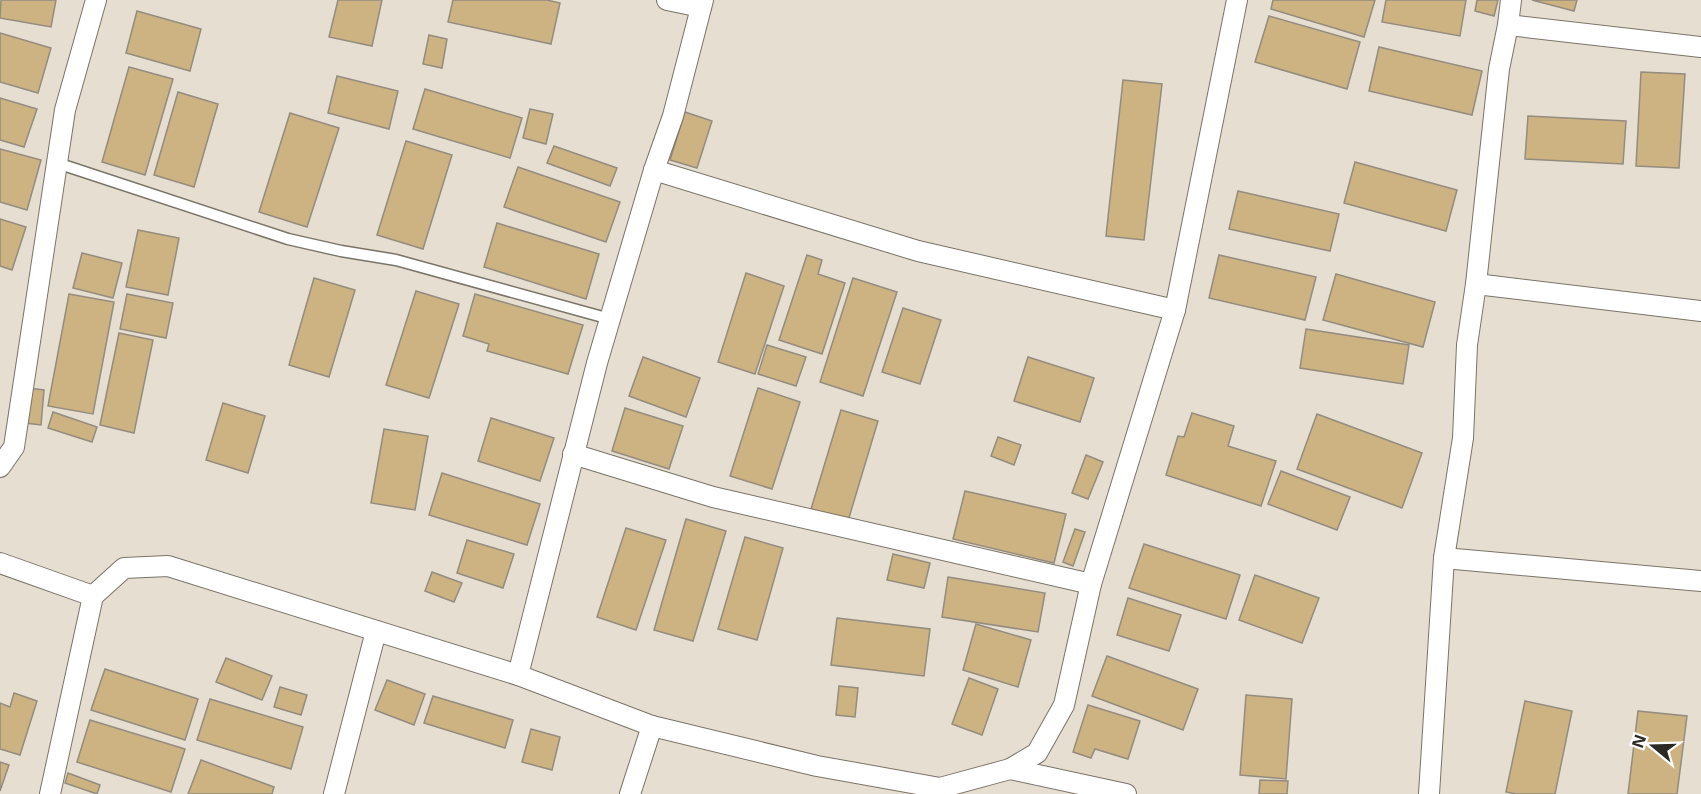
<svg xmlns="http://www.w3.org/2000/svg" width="1701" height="794" font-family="'Open Sans',sans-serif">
<rect width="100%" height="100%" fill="#e6dfd1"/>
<g fill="#cdb282" stroke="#938c7f" stroke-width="1.5">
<polygon points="1,0 56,0 51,27 0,18"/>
<polygon points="338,0 382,0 372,46 329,37"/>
<polygon points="453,0 547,0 560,3 551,44 448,22"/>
<polygon points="1273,0 1375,0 1364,37 1271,9"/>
<polygon points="1386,0 1466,0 1460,36 1382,22"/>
<polygon points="1477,0 1498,0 1494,16 1475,11"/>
<polygon points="1532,0 1577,0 1574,11"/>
<polygon points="137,11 201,29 190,71 126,53"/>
<polygon points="1269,16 1360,42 1347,89 1255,62"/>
<polygon points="0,33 51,48 38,93 0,82"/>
<polygon points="429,35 447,39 442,68 423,64"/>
<polygon points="1379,47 1482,71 1472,115 1369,91"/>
<polygon points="129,67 173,79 145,175 102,162"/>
<polygon points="1641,72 1685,74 1679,168 1636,166"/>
<polygon points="337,76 398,91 389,129 328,113"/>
<polygon points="1123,80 1162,84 1144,240 1106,236"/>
<polygon points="425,89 522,118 510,158 413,129"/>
<polygon points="178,92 218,104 194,187 154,175"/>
<polygon points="0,98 37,109 24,147 0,140"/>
<polygon points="530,109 553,114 546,144 523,138"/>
<polygon points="685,112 712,121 697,168 670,160"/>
<polygon points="290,113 339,128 307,227 259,212"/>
<polygon points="1528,116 1626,121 1623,164 1525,159"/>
<polygon points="406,141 452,155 423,249 377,235"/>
<polygon points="554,146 617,168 610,186 547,163"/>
<polygon points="0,149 41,160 27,210 0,202"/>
<polygon points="1355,162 1457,190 1446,231 1344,203"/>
<polygon points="518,167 620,202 606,242 504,207"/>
<polygon points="1238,191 1339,214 1330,251 1229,229"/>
<polygon points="0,219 26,227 12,270 0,266"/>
<polygon points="497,223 599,254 586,299 484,267"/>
<polygon points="138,230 179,238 168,295 126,287"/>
<polygon points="82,253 122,263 113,298 73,288"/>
<polygon points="807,255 822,260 818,274 845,283 822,354 779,340"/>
<polygon points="1219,255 1316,277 1305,320 1209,298"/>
<polygon points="746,273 784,286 755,374 718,362"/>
<polygon points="1336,274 1435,302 1423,347 1323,320"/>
<polygon points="314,278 355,290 329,377 289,365"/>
<polygon points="853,278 897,292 863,396 820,382"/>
<polygon points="416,291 459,304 429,398 386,385"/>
<polygon points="69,294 114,302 93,414 48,406"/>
<polygon points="127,294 173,303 166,338 120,329"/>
<polygon points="475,294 583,325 568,374 487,351 489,344 463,336"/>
<polygon points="903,308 941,320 920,384 882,372"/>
<polygon points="1306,329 1409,345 1403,384 1300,368"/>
<polygon points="119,333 153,340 134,433 100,425"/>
<polygon points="767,345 806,357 796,386 758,374"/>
<polygon points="643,357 700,378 686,417 629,396"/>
<polygon points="1028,357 1094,378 1080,422 1014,401"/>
<polygon points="28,388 44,390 41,425 25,423"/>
<polygon points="758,388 800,402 772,489 730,476"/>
<polygon points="223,403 265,416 248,473 206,460"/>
<polygon points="625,408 683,426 669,469 612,451"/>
<polygon points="841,410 878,421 848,521 811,509"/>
<polygon points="53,412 97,427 92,442 48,428"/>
<polygon points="1192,413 1234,426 1228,446 1276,461 1261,506 1166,475 1178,436 1184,437"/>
<polygon points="1317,414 1422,453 1402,508 1297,469"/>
<polygon points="491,418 554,438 540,481 478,461"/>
<polygon points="384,429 428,436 415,510 371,503"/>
<polygon points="998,437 1021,445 1014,465 991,456"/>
<polygon points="1086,455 1103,462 1088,499 1072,493"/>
<polygon points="1281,471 1350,497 1337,530 1268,504"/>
<polygon points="442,473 540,504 527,545 429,515"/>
<polygon points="965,491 1066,514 1054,563 953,539"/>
<polygon points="686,519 726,531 693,641 654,630"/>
<polygon points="626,528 666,540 636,630 597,617"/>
<polygon points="1075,529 1085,532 1073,566 1063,562"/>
<polygon points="745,537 783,548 757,640 718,629"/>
<polygon points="467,540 514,554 503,588 457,573"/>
<polygon points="1144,544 1240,575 1226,619 1129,588"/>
<polygon points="893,554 930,563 924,588 887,580"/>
<polygon points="432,572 462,583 454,602 425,591"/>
<polygon points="1255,575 1319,598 1302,643 1239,620"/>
<polygon points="948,577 1045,593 1038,632 942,617"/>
<polygon points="1128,598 1181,615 1169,651 1117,635"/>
<polygon points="837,618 930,629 924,676 831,665"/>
<polygon points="976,624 1031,640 1018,687 963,670"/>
<polygon points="1107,656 1198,689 1183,730 1092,696"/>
<polygon points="226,658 272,676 262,700 216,682"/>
<polygon points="105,669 198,699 185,740 91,710"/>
<polygon points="969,678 998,689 982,735 952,724"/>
<polygon points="387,680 425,694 414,725 375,710"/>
<polygon points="839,686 858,688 855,717 836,715"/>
<polygon points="280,687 307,695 301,715 274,707"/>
<polygon points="14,693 37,701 20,755 0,749 0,703 10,707"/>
<polygon points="1246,695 1292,699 1286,779 1240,775"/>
<polygon points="433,696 513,720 505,748 424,723"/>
<polygon points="210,699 303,727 291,769 197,740"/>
<polygon points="1525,701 1572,711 1555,794 1516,794 1506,792"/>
<polygon points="1088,705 1140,721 1128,759 1095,749 1091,758 1073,752"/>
<polygon points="1638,711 1687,716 1677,794 1628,794"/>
<polygon points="90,720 185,749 171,792 77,762"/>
<polygon points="531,729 560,737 552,770 522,762"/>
<polygon points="201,760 274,787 272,794 188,794"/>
<polygon points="0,762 9,765 0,791"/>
<polygon points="68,773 100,785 97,794 65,783"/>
<polygon points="1260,780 1288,781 1287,794 1259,794"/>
</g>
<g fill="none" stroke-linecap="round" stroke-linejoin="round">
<defs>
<polyline id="service" points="57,163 288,239 341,251 396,260 610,319"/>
<g id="minor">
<polyline points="667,0 701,7"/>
<polyline points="1508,25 1701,47"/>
<polyline points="654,170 918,251 1175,310"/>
<polyline points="1476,284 1701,311"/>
<polyline points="573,454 713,497 1091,584"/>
<polyline points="0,467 14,447 65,110 96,0"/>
<polyline points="1444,558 1701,581"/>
<polyline points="0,563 93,596 124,568 168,566 518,675 652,726 817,766 940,788"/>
<polyline points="518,675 597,363 654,170 673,116 703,0"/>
<polyline points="1010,769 1126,794"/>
<polyline points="50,794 93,596"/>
<polyline points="334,794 376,631"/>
<polyline points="630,794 652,726"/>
<polyline points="945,794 940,788 1010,769 1037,753 1064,705 1091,584 1175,310 1237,0"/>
<polyline points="1429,794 1444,558 1463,438 1467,345 1476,284 1499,69 1508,25 1511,0"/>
</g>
</defs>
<use href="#service" stroke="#7a7367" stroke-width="13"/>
<use href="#minor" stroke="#7a7367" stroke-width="22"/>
<use href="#service" stroke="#fff" stroke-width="10"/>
<use href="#minor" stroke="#fff" stroke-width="20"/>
</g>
<g transform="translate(1653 746) rotate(289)" stroke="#ffffff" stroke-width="4.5" paint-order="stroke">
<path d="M0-4.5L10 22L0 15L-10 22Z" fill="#2c2a24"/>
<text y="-9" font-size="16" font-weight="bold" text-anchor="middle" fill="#2c2a24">N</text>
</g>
</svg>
